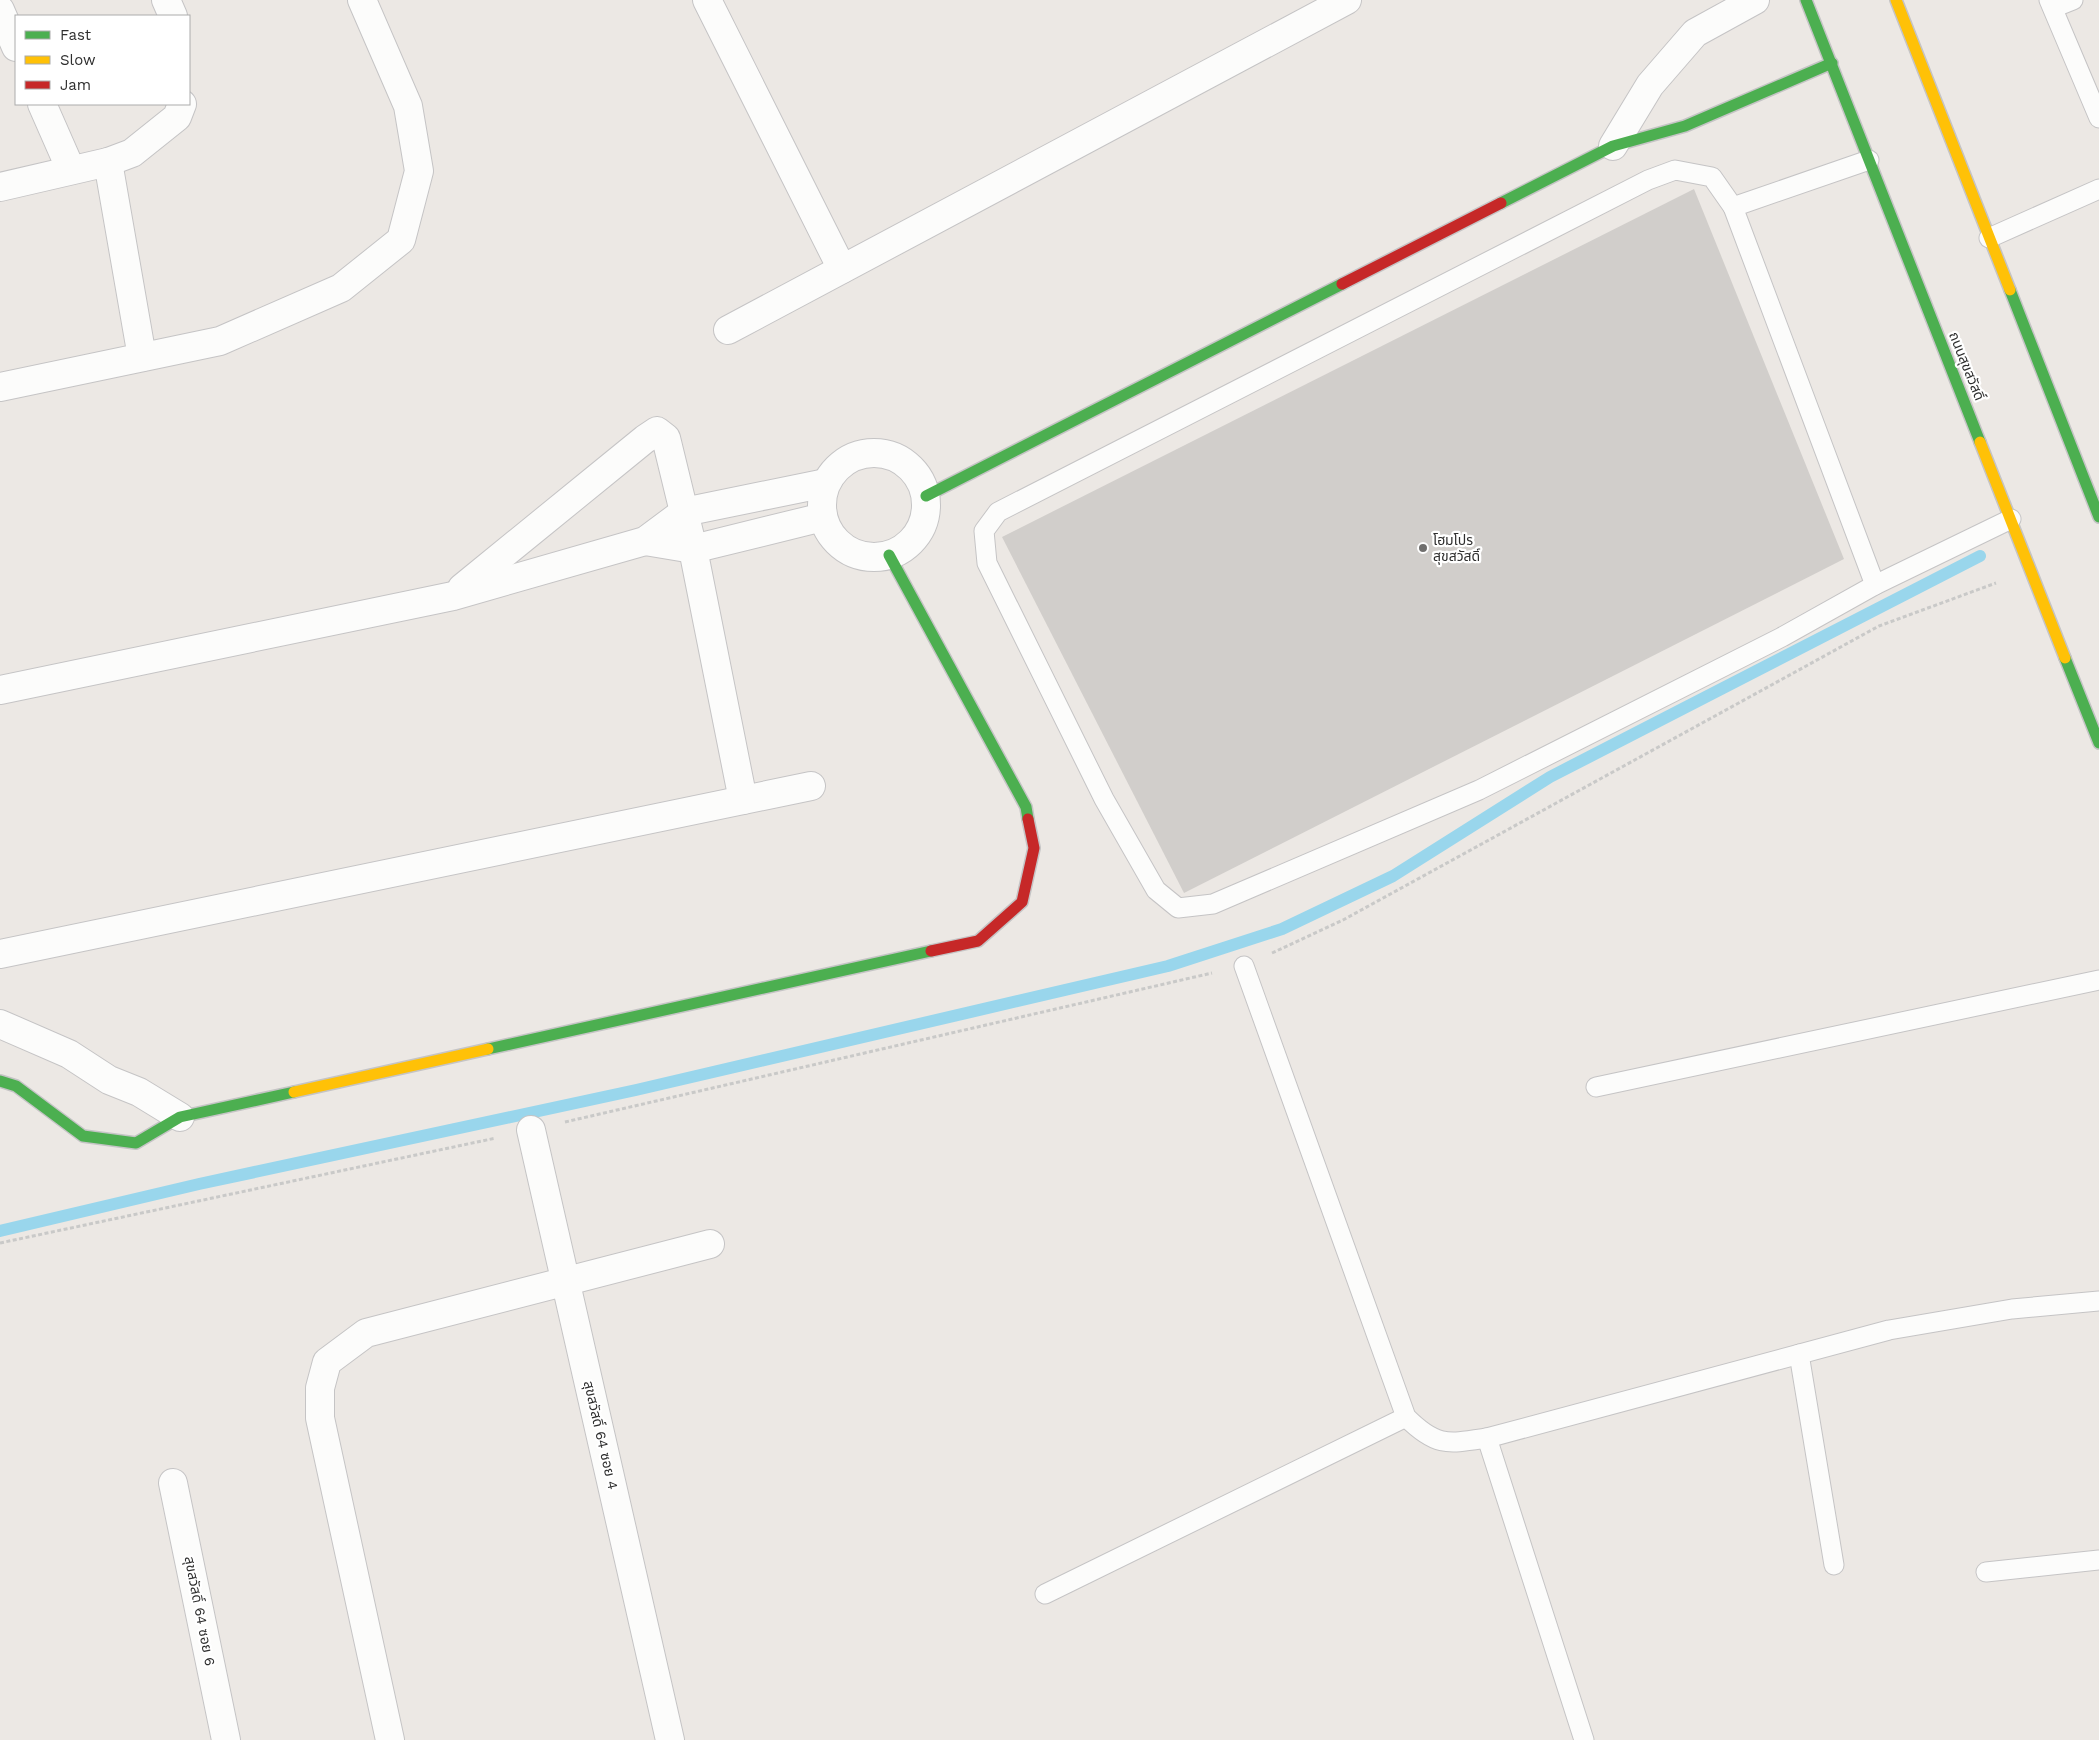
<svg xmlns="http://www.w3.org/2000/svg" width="2099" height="1740" font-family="'Work Sans','Noto Sans Thai',sans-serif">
<rect width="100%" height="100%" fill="#ece8e4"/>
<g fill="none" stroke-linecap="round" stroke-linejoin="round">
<polyline stroke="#99d6ec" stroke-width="12" points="0,1231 199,1184 636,1090 1168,966 1282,929 1393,876 1550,777 1980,556"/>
</g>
<polygon fill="#d1cecb" points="1694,189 1844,559 1184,893 1002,537"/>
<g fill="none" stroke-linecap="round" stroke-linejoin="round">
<defs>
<g id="lane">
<polyline points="2049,0 2099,118"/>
<polyline points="2053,8 2073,0"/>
<polyline points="1869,160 1733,207 1712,177 1675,170 1648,180 998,512 984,531 987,563 1104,799 1156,890 1178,908 1213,904 1479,790 1782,637 1875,585 2011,519"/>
<polyline points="1733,207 1875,585"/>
<polyline points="1989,238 2099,189"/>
<path d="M1244 966 1406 1417C1436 1447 1447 1444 1487 1438L1584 1740"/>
<polyline points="1596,1087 2099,980"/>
<polyline points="1799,1354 1834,1565"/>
<polyline points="1487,1438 1889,1330 2012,1309 2099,1301"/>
<polyline points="1986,1572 2099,1560"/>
<polyline points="1045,1594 1406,1417"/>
</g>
<g id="street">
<polyline points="166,0 173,16"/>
<polyline points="707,0 842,269"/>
<polyline points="0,10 16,47"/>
<polyline points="42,104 71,170"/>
<polyline points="1613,146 1650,85 1695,33 1755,0"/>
<polyline points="0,187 108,162"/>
<polyline points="728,330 1347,0"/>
<polyline points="142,357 108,162 132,153 177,117 182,104"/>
<polyline points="0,387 220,341 341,288 401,240 419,171 408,106 362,0"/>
<circle cx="874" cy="505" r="52"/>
<polyline points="645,541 693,549 823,517"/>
<polyline points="462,588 645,439 657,431 666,438 693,549 743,800"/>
<polyline points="0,690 453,596 645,541 684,512 826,483"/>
<polyline points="0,954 811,786"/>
<polyline points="0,1024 69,1054 109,1080 139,1092 180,1117"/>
<polyline points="531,1130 670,1740"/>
<polyline points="173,1483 226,1740"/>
<polyline points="390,1740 320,1418 320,1388 327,1362 366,1333 710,1244"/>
</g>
<g id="fast">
<polyline points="1806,0 1980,442"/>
<polyline points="1501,203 1613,146 1685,126 1832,63"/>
<polyline points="2010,290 2099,517"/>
<polyline points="926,496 1342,284"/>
<polyline points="889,555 1026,807 1028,819"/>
<polyline points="2065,658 2099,743"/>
<polyline points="488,1049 931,951"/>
<polyline points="0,1081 16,1086 83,1136 136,1143 180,1117 294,1092"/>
</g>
<g id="slow">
<polyline points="1896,0 2010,290"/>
<polyline points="1980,442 2065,658"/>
<polyline points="294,1092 488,1049"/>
</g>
<g id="jam">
<polyline points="1342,284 1501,203"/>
<polyline points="931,951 978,941 1022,902 1034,848 1028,819"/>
</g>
</defs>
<use href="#lane" stroke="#c5c4c5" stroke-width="21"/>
<use href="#street" stroke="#c5c4c5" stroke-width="30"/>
<use href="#fast" stroke="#c5c4c5" stroke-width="14"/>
<use href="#slow" stroke="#c5c4c5" stroke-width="14"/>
<use href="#jam" stroke="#c5c4c5" stroke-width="14"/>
<g stroke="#c9c9c8" stroke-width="3" stroke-dasharray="4 2.5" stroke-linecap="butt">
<polyline points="1272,953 1343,920 1879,626 1996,583"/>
<polyline points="565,1122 1212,973"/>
<polyline points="0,1243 496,1138"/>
</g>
<use href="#lane" stroke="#fcfcfb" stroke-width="19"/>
<use href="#street" stroke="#fcfcfb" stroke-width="28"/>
<use href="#fast" stroke="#4caf50" stroke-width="11"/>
<use href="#slow" stroke="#ffc107" stroke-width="11"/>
<use href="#jam" stroke="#c62828" stroke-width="11"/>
</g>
<circle fill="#706f6e" stroke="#fff" stroke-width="2" cx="1423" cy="548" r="5"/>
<g text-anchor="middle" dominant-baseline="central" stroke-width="4.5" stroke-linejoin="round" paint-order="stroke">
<g font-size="14" fill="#2e2e2e" stroke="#fff">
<text transform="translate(1967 366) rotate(68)">ถนนสุขสวัสดิ์</text>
<text transform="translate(601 1435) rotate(77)">สุขสวัสดิ์ 64 ซอย 4</text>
<text transform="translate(200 1611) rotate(79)">สุขสวัสดิ์ 64 ซอย 6</text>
</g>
<g font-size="14" fill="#2e2e2e" stroke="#fff" text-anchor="start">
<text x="1433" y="540">โฮมโปร<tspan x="1433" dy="16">สุขสวัสดิ์</tspan></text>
</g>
</g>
<rect x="15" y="15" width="175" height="90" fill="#ffffff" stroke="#ababab"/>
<rect x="25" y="31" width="25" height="8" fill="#4caf50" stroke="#ababab"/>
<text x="60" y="40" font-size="15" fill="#2e2e2e">Fast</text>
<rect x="25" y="56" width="25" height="8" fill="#ffc107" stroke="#ababab"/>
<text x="60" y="65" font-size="15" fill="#2e2e2e">Slow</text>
<rect x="25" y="81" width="25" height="8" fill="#c62828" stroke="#ababab"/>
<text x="60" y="90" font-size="15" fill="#2e2e2e">Jam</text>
</svg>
